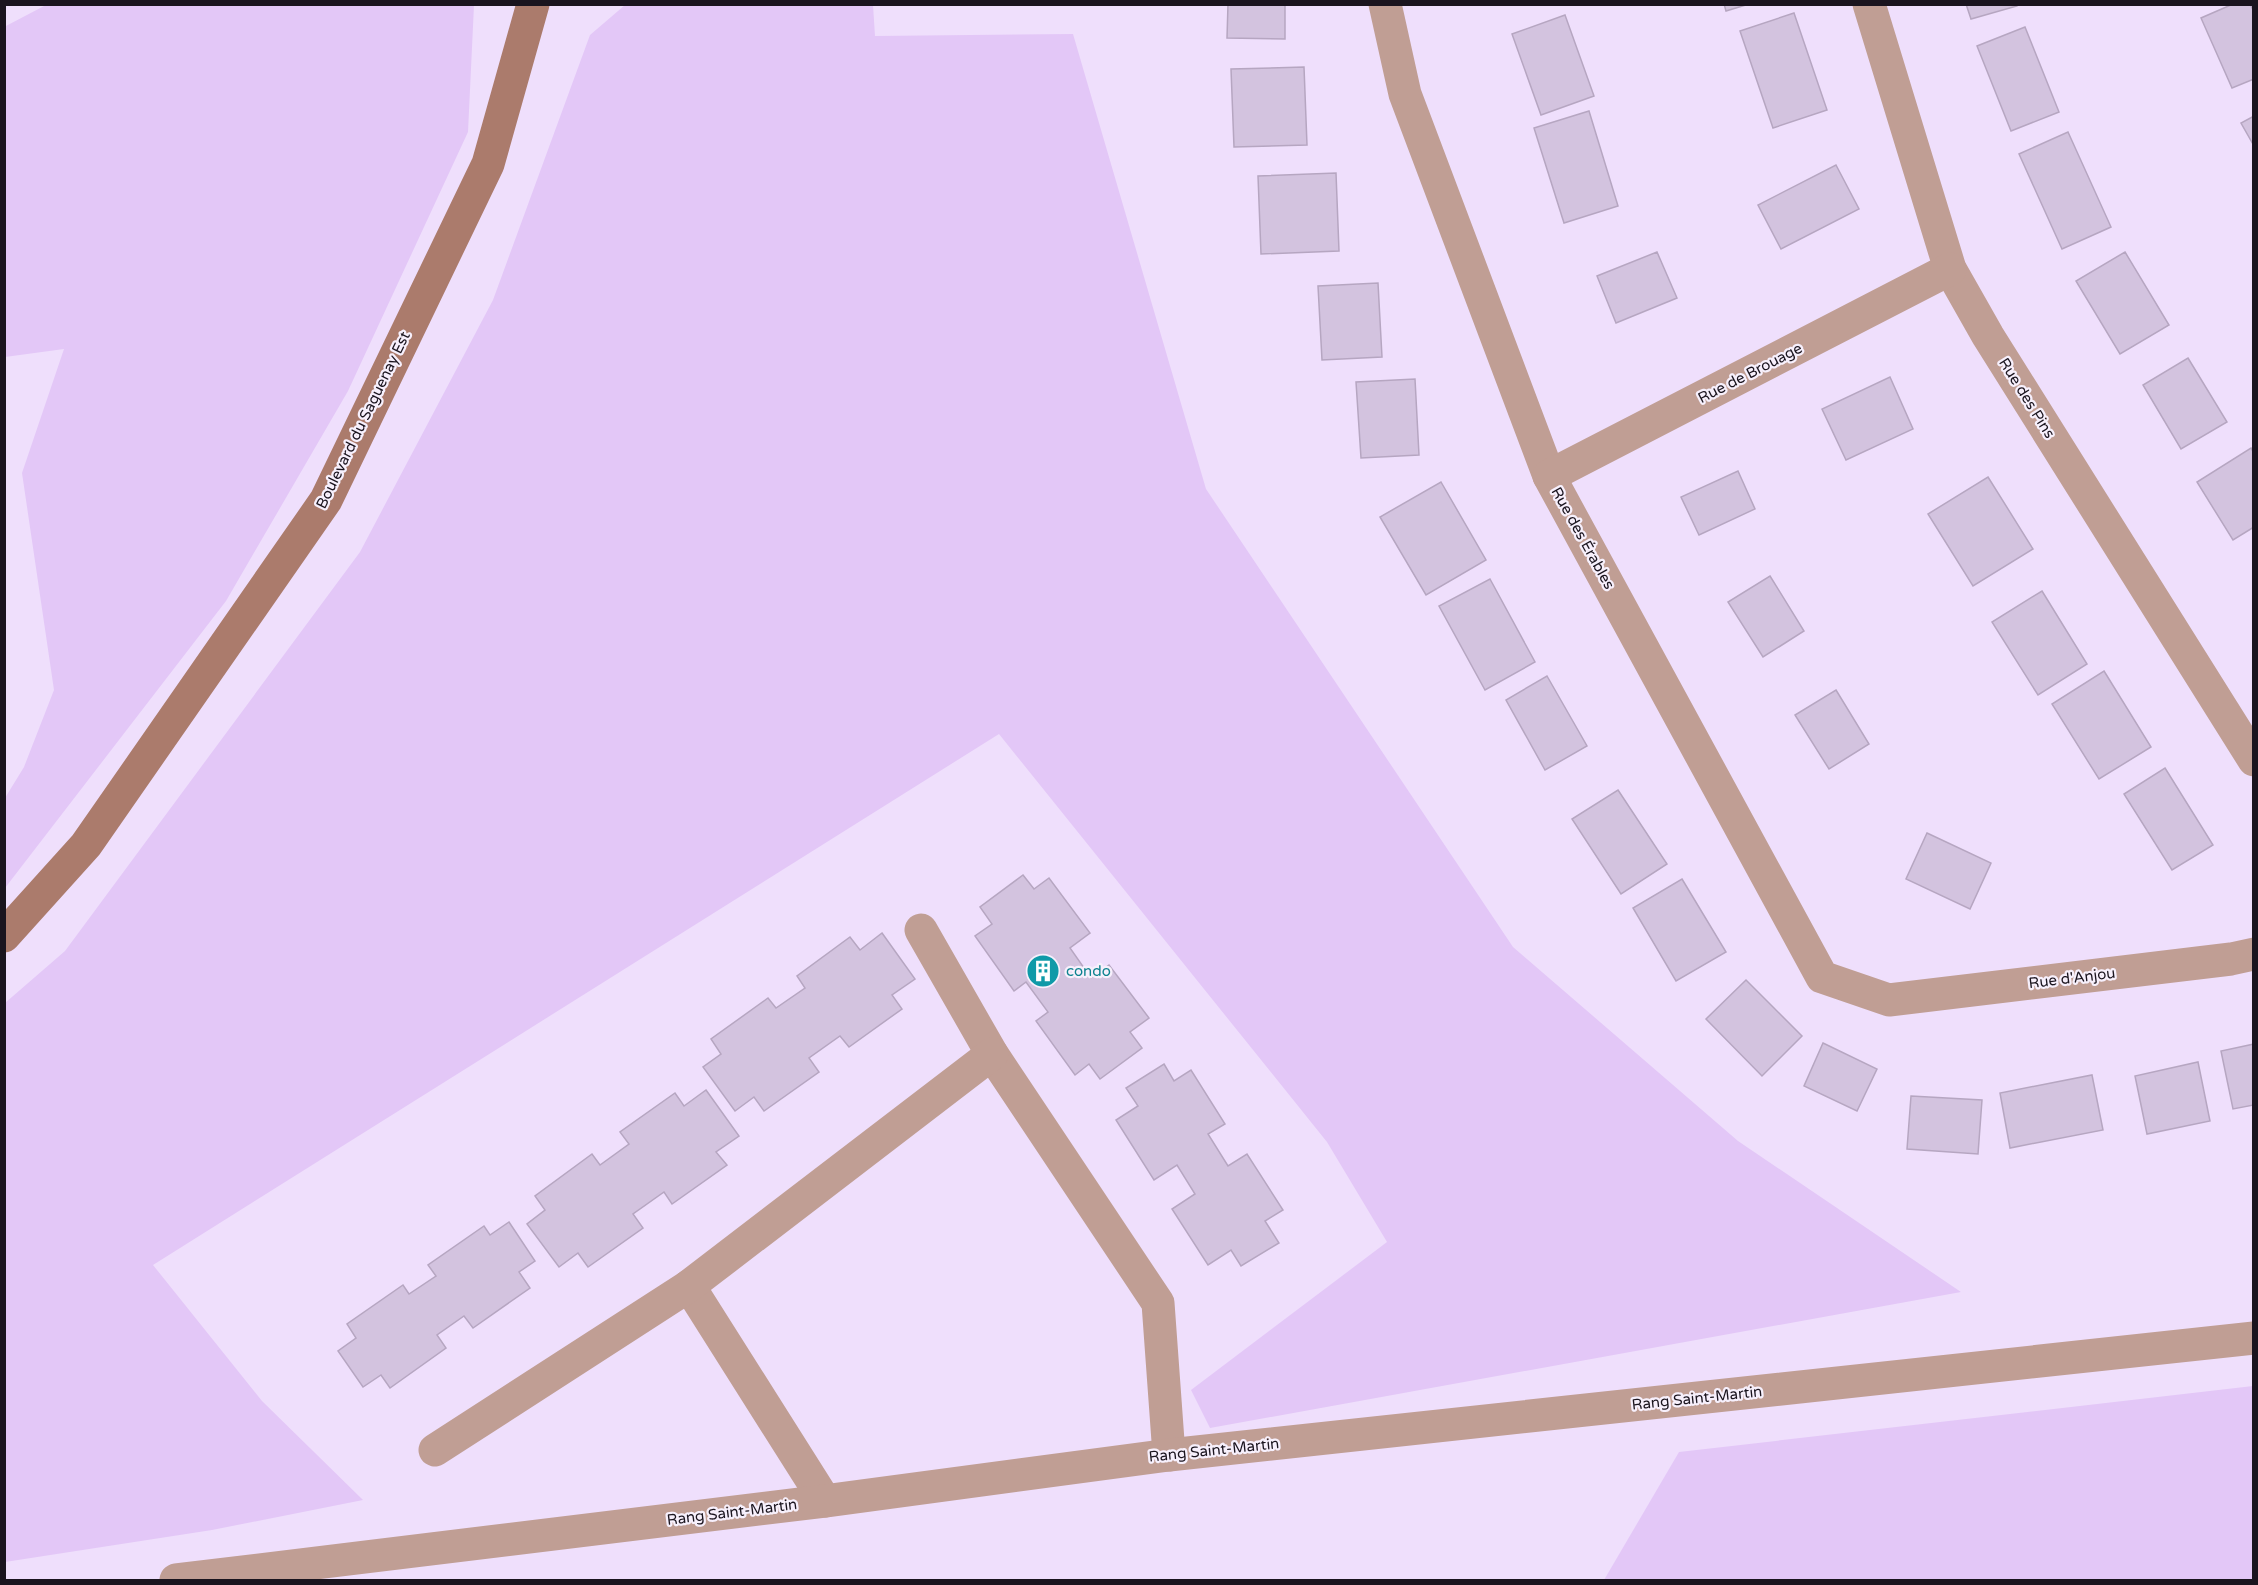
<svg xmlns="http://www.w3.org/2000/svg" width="2258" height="1585" font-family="'Varela Round',sans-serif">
<rect width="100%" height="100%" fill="#efdffc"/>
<g fill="#e3c7f7">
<polygon points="46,5 474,5 468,132 348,391 226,601 5,888 5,798 24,767 54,690 22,473 64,349 5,357 4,27"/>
<polygon points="625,5 873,5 875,36 1073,34 1206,489 1513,947 1738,1141 1961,1292 1210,1428 1191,1390 1387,1242 1327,1142 999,734 153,1265 262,1401 363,1500 212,1530 5,1562 5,1003 65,951 360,552 493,300 590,35"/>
<polygon points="2253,1386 2253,1580 1604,1580 1679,1452"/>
</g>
<g fill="#d3c3df" stroke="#b6a6c1" stroke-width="1.5">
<polygon points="1228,4 1285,4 1285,39 1227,38"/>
<polygon points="1724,4 1749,4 1726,11"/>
<polygon points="1966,4 2017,4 2017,6 1971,19"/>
<polygon points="2233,4 2250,4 2254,12 2254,79 2232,88 2201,18"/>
<polygon points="1794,13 1827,110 1773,128 1740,31"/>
<polygon points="1565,15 1594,96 1541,115 1512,34"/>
<polygon points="2025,27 2059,112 2011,131 1977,46"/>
<polygon points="1304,67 1307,145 1234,147 1231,69"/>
<polygon points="1589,111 1618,206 1564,223 1534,128"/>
<polygon points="2254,116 2254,146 2241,123"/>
<polygon points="2068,132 2111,227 2062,249 2019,154"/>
<polygon points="1836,165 1859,209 1781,249 1758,205"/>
<polygon points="1336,173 1339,251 1261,254 1258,176"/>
<polygon points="1657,252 1677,298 1616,323 1597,276"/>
<polygon points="2125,252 2169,325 2120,354 2076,281"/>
<polygon points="1378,283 1382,357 1322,360 1318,286"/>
<polygon points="2188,358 2227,422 2181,449 2143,385"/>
<polygon points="1890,377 1913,429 1846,460 1822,409"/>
<polygon points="1415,379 1419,455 1361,458 1356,382"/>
<polygon points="2251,448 2254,453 2254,527 2233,540 2197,482"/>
<polygon points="1738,471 1755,509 1699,535 1681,497"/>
<polygon points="1988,477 2033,549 1973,586 1928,514"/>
<polygon points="1441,482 1486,560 1426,595 1380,517"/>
<polygon points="1770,576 1804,631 1763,657 1728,602"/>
<polygon points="1490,579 1535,662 1485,690 1439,606"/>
<polygon points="2042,591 2087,664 2038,695 1992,622"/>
<polygon points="2104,671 2151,747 2099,779 2052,704"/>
<polygon points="1547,676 1587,746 1545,770 1506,700"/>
<polygon points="1836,690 1869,744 1829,769 1795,715"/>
<polygon points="2165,768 2213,845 2172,870 2124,794"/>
<polygon points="1618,790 1667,864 1621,894 1572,819"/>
<polygon points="1927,833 1991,863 1970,909 1906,879"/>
<polygon points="1023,875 1034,889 1049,878 1090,933 1070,948 1091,978 1109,965 1149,1018 1130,1032 1142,1048 1100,1079 1089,1064 1075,1075 1036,1021 1048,1012 1026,982 1014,991 975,936 992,924 980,907"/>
<polygon points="1682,879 1726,952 1676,981 1633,908"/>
<polygon points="882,933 915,979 892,995 902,1009 849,1047 840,1036 809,1058 819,1072 764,1111 754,1097 735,1111 703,1067 721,1054 711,1039 768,998 776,1008 805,988 797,976 850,937 860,950"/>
<polygon points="1746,980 1802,1036 1762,1076 1706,1019"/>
<polygon points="1823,1043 1877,1069 1857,1111 1804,1086"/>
<polygon points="2254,1044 2254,1105 2233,1109 2221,1051"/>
<polygon points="2198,1062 2210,1121 2147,1134 2135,1076"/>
<polygon points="1164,1064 1174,1081 1191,1070 1225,1124 1208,1134 1228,1166 1247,1154 1283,1210 1265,1221 1279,1243 1241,1266 1231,1250 1208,1265 1172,1209 1195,1194 1177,1165 1154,1180 1116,1120 1138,1106 1126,1088"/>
<polygon points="2092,1075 2103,1130 2010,1148 2000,1093"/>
<polygon points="706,1090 739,1136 716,1152 727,1165 672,1204 664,1192 633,1214 643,1228 588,1267 578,1253 559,1267 527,1224 545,1210 535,1196 592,1154 600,1165 629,1144 620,1132 675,1093 684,1106"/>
<polygon points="1911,1096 1982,1100 1978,1154 1907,1149"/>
<polygon points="509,1222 535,1261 519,1272 530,1288 473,1328 464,1316 437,1335 446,1348 390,1388 381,1375 363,1387 338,1351 356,1338 347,1324 403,1285 409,1294 436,1276 428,1265 484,1226 490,1235"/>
</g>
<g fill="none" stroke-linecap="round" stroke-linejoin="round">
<g stroke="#c09e94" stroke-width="33">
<polyline points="1385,4 1405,94 1549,476 1822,977 1889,1000 2231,959 2254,954"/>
<polyline points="1869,4 1950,269 1988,336 2254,760"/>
<polyline points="1549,476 1950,269"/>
<polyline points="921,930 992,1054 1158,1303 1169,1455"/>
<polyline points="689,1286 825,1501"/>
<polyline points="435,1450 689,1286 992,1054"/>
</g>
<polyline stroke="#c09e94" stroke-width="33" points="176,1580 825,1501 1169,1455 2254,1338"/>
<polyline stroke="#ab7b6c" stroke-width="33" points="4,936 86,845 326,500 488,164 533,4"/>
</g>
<defs>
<symbol id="building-disc" viewBox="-11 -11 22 22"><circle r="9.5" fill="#0f9aa8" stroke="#f7f0fc"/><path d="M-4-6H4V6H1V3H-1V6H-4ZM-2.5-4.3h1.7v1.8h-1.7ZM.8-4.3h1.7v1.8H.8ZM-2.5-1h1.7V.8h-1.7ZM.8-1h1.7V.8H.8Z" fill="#fff"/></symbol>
</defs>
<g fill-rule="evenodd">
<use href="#building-disc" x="1024" y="952" width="38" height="38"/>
</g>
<g text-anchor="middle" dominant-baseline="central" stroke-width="4.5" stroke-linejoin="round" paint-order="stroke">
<g font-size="15" fill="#1a141e" stroke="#f7f0fc">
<text transform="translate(1750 373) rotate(-27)">Rue de Brouage</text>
<text transform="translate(2027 398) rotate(58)">Rue des Pins</text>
<text transform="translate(363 420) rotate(-64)">Boulevard du Saguenay Est</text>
<text transform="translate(1583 538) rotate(61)">Rue des Érables</text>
<text transform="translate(2072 978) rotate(-7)">Rue d'Anjou</text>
<text transform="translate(1697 1398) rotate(-6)">Rang Saint-Martin</text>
<text transform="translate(1214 1450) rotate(-6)">Rang Saint-Martin</text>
<text transform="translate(732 1512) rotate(-7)">Rang Saint-Martin</text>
</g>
<g font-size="15" fill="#0d838f" stroke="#f7f0fc" text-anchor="start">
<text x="1066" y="971">condo</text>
</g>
</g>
<rect width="2258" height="1585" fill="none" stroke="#1a141e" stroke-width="12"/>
</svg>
